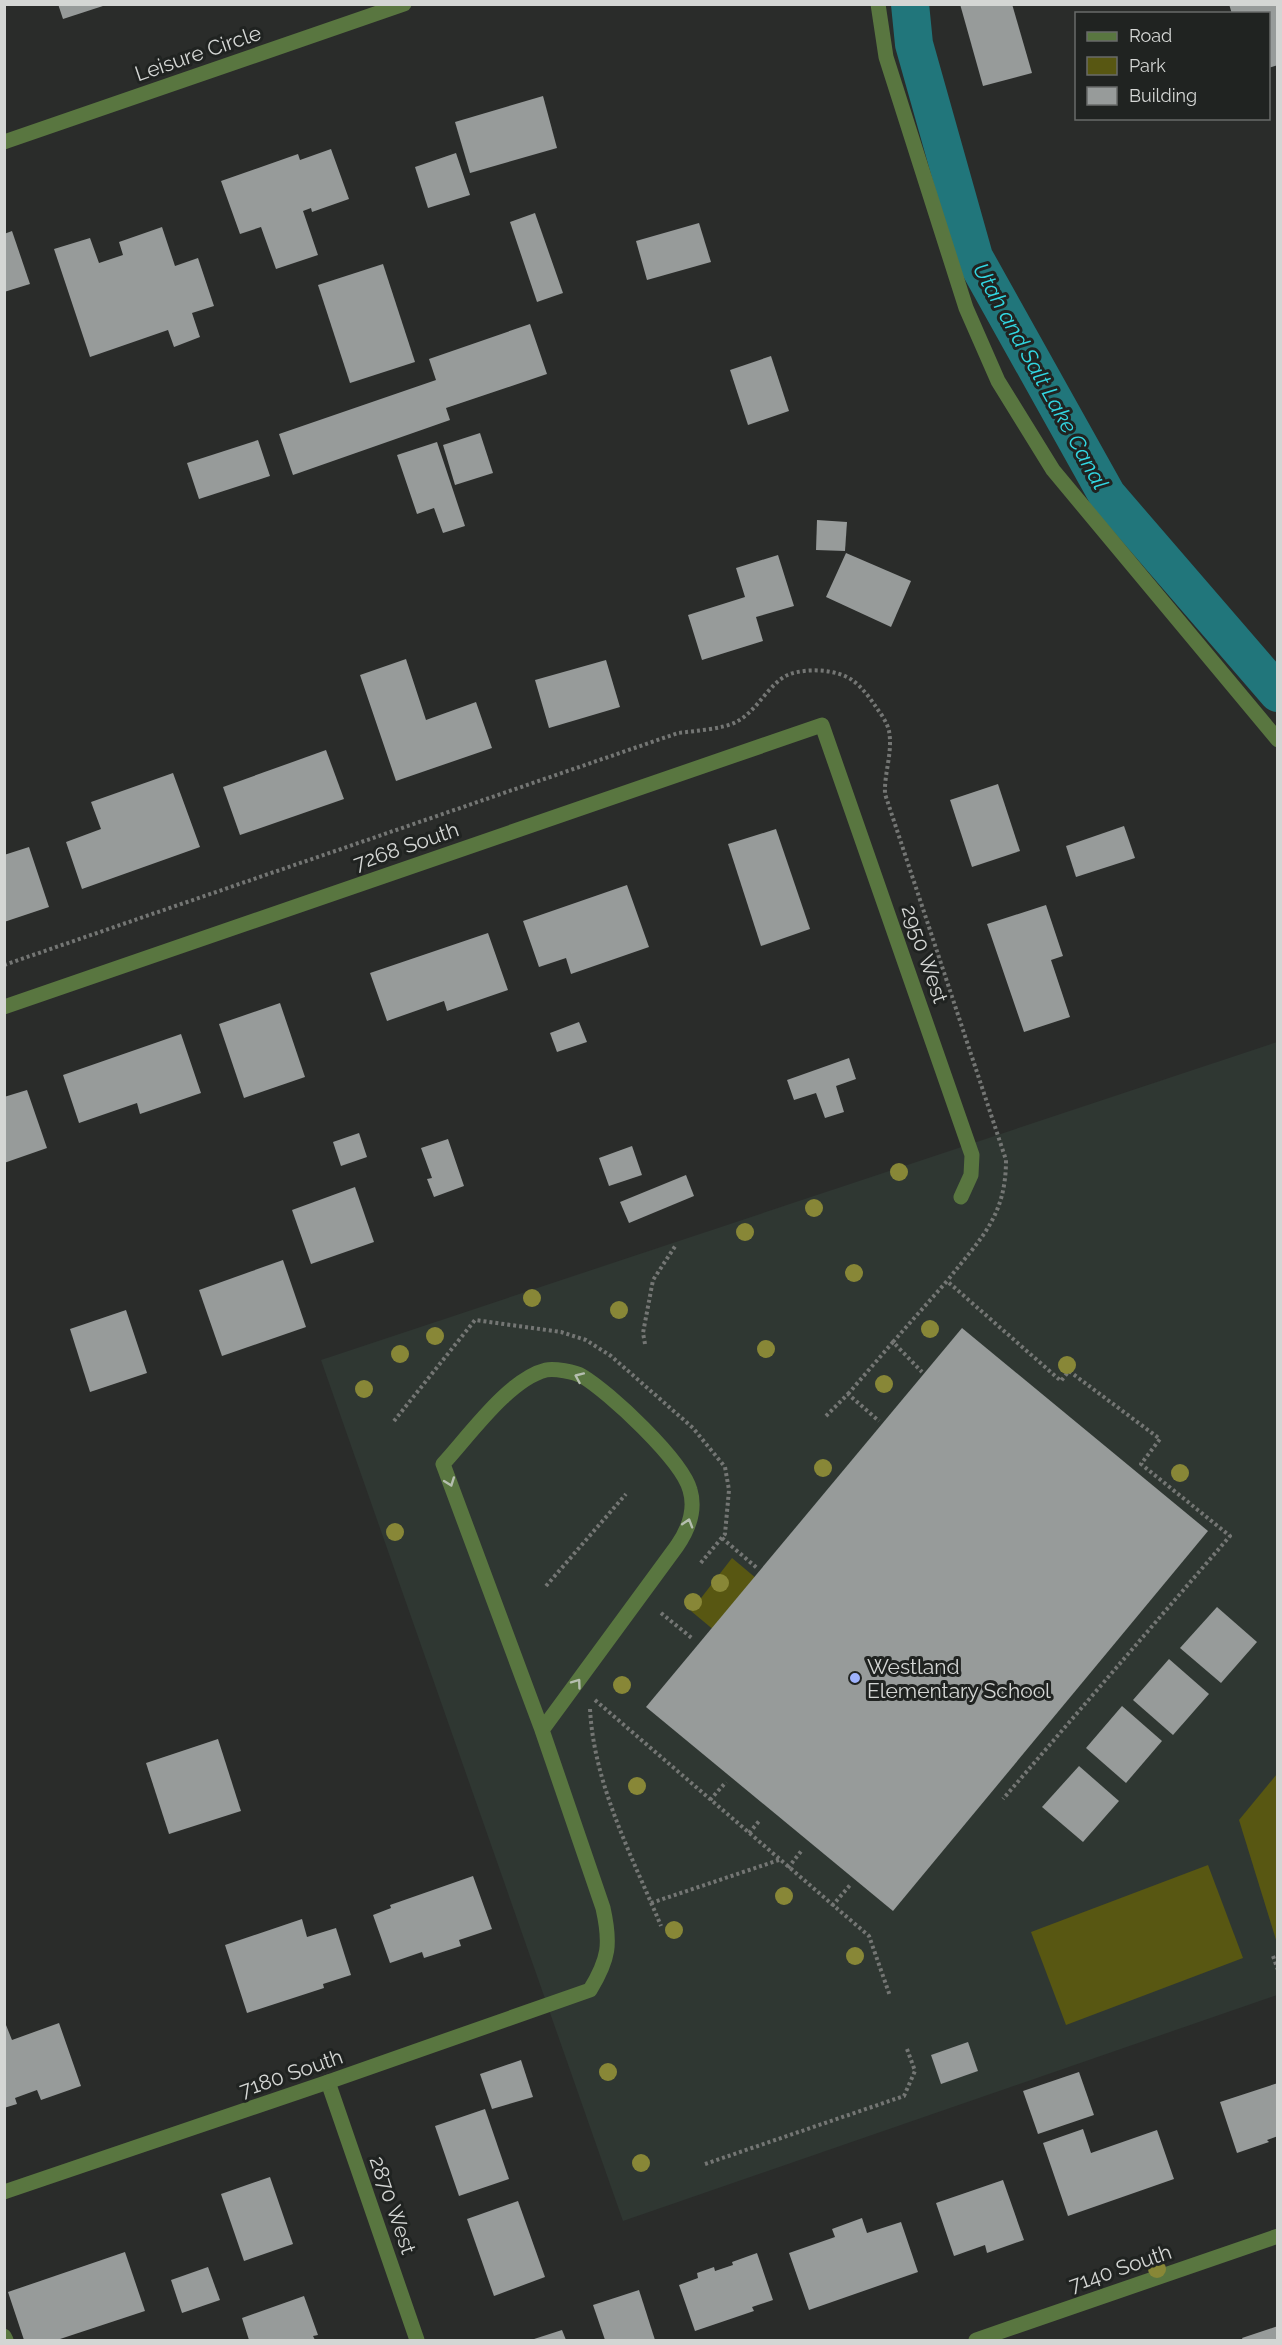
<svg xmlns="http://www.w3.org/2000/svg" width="1282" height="2345" font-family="Raleway,sans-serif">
<rect width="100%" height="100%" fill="#2a2c2a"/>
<polygon fill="#2f3732" points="1277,1042 1277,1995 623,2221 321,1360"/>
<g fill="#585712">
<polygon points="732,1558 763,1584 721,1636 691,1611"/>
<polygon points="1277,1774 1277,1943 1239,1820"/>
<polygon points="1208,1865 1243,1958 1066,2025 1031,1932"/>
</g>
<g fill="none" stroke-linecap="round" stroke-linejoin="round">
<polyline stroke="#21767b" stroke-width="38" points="910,4 914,44 974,257 1107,495 1278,693"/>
</g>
<g fill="#979b9a">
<polygon points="58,4 106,4 106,5 63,19"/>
<polygon points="960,4 1012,4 1032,73 983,86"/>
<polygon points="1229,4 1278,4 1278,65 1268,68 1268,14 1232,14"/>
<polygon points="543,96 557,148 470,173 455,122"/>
<polygon points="331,149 349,199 312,212 311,208 303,211 318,255 276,269 261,227 240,234 221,181 298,154 300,160"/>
<polygon points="456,153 470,195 428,208 415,167"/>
<polygon points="535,213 563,293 537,302 510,222"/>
<polygon points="699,223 711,262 647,280 636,241"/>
<polygon points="162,227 175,266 198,258 214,306 192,313 200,337 174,347 168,330 90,357 54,249 90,238 99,263 123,255 119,242"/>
<polygon points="12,231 30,284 4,292 4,234"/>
<polygon points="383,264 415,362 350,383 318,285"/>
<polygon points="530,324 547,374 446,408 450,420 293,475 279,434 436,380 429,359"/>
<polygon points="771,356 789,411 748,425 730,370"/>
<polygon points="480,433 493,473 455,485 443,445"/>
<polygon points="258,440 270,476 199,499 187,463"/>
<polygon points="437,442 465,526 443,533 434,508 417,514 397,455"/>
<polygon points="817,520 847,522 845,551 816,550"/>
<polygon points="846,553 911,581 891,627 826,597"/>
<polygon points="778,555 794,606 756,617 763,641 702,660 688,615 745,597 736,568"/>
<polygon points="406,659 426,720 476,702 492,748 396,781 360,675"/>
<polygon points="606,660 620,707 549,728 535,680"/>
<polygon points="326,750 344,799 240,835 223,787"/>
<polygon points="173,773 200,847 82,889 66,842 101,829 91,802"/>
<polygon points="998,784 1020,851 972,867 950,800"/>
<polygon points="1124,826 1135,858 1076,877 1066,846"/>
<polygon points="776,829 810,929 761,946 728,844"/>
<polygon points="29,847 49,907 4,922 4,855"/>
<polygon points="627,885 649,947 571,974 566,958 539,967 523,921"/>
<polygon points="1046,905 1063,956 1051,960 1070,1017 1024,1032 987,924"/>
<polygon points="488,933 508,990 447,1011 444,1001 387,1021 370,973"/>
<polygon points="280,1003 305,1077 244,1098 219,1024"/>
<polygon points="579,1022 587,1042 557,1052 550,1033"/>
<polygon points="181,1034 201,1093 140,1114 137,1103 79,1123 63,1075"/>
<polygon points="849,1058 856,1079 836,1086 844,1112 825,1118 816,1093 794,1100 787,1080"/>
<polygon points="27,1090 47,1148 4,1163 4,1097"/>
<polygon points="359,1133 367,1157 341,1166 333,1142"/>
<polygon points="448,1139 464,1186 434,1197 427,1179 432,1178 421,1148"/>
<polygon points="632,1146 642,1175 609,1186 599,1158"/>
<polygon points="686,1175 694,1196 629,1223 620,1202"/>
<polygon points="355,1187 374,1242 311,1264 292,1210"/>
<polygon points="283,1260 306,1327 222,1356 199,1290"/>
<polygon points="126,1310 147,1373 90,1392 70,1329"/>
<polygon points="962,1328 1208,1531 893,1911 646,1707"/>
<polygon points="1217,1607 1257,1642 1221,1683 1180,1648"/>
<polygon points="1169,1659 1209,1694 1173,1735 1133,1700"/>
<polygon points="1122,1706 1162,1741 1126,1783 1086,1748"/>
<polygon points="218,1739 241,1811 169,1834 146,1763"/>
<polygon points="1079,1766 1119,1801 1083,1842 1042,1807"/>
<polygon points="473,1876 492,1929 459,1940 461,1946 424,1958 422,1952 390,1963 373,1915 391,1908 390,1905"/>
<polygon points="302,1919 307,1937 336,1928 351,1975 323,1984 324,1988 247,2013 225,1945"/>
<polygon points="4,2020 12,2040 59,2023 81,2086 41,2100 37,2090 15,2098 17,2104 4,2108"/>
<polygon points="968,2042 978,2071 941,2084 931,2055"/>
<polygon points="521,2060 533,2097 492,2109 480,2074"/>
<polygon points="1079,2072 1094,2115 1038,2134 1023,2091"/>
<polygon points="1278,2083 1278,2136 1267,2140 1269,2142 1237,2153 1220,2102"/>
<polygon points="485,2109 509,2179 459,2196 435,2126"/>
<polygon points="1083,2129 1091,2153 1157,2130 1174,2179 1068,2216 1043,2143"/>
<polygon points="270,2177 293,2244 244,2261 221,2194"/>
<polygon points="1003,2180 1024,2240 987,2253 985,2245 954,2256 936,2203"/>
<polygon points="518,2201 545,2277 494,2296 467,2219"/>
<polygon points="862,2218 867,2233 901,2222 918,2272 809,2310 789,2253 835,2237 832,2229"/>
<polygon points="125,2252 145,2311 57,2340 24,2340 8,2292"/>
<polygon points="757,2253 773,2300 752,2307 754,2311 695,2331 679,2285 698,2278 697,2273 714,2267 715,2271 733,2265 732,2262"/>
<polygon points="208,2267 220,2300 182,2313 171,2280"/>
<polygon points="639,2290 655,2340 605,2340 593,2305"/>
<polygon points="304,2296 318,2335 313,2336 315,2340 249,2340 242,2318"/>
<polygon points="1278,2326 1278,2340 1243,2340 1242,2338"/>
<polygon points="562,2330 566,2340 531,2340"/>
</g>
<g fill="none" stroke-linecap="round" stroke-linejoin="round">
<g stroke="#747674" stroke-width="4" stroke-dasharray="3 3" stroke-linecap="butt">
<path d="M4 965 678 733C694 731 723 729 736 722 758 711 769 682 790 674 808 668 836 669 852 680 861 686 870 698 876 707 881 714 887 722 889 731 893 752 884 773 885 794L1006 1160C1006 1217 980 1239 947 1281"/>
<polyline points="893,1342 947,1281 1061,1381 1069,1371 1160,1439 1141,1464 1230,1536 1003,1799"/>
<polyline points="645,1344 643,1333 653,1280 676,1245"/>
<polyline points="848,1394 893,1342 922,1372"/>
<polyline points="826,1416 848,1394 879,1421"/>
<polyline points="394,1421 475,1320 561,1332 586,1340 611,1356 693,1428 725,1467 729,1490 725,1534 699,1565"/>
<polyline points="722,1538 757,1568"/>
<polyline points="546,1586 626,1494"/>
<polyline points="661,1613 693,1639"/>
<polyline points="595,1700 869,1936 890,1996"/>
<path d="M590 1709C594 1785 632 1856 661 1926"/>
<polyline points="710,1800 726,1782"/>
<polyline points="749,1833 760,1820"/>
<polyline points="788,1868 802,1850"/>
<polyline points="651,1903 779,1860"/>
<polyline points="832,1906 851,1884"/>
<polyline points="1273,1956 1278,1970"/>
<polyline points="705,2164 904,2096 915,2071 907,2049"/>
</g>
<g stroke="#597640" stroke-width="15">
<polyline points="878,4 886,57 966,308 998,381 1053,470 1278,740"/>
<polyline points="4,142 404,4"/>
<polyline points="4,1007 822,725 972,1155 971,1175 961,1197"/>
<polyline points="328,2082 417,2340"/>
<path d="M4 2192 328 2082 590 1990C609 1959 611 1944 603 1908L542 1730 443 1464C469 1436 509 1379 546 1370 554 1368 575 1372 582 1376 609 1392 682 1460 690 1490 696 1510 688 1530 677 1546L542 1730"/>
<polyline points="4,2336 6,2340"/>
<polyline points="976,2340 1278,2236"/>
</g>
</g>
<g fill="#888737">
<circle cx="899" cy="1172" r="9"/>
<circle cx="814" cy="1208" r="9"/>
<circle cx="745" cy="1232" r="9"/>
<circle cx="854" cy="1273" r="9"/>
<circle cx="532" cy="1298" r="9"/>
<circle cx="619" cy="1310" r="9"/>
<circle cx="930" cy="1329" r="9"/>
<circle cx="435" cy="1336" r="9"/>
<circle cx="766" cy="1349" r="9"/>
<circle cx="400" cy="1354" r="9"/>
<circle cx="1067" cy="1365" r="9"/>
<circle cx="884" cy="1384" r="9"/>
<circle cx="364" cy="1389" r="9"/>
<circle cx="823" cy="1468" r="9"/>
<circle cx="1180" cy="1473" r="9"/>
<circle cx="395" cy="1532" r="9"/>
<circle cx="720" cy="1583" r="9"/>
<circle cx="693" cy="1602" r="9"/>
<circle cx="622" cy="1685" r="9"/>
<circle cx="637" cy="1786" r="9"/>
<circle cx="784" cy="1896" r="9"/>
<circle cx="674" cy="1930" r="9"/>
<circle cx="855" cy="1956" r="9"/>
<circle cx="608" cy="2072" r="9"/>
<circle cx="641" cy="2163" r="9"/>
<circle cx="1157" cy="2269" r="9"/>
</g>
<defs><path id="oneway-chevron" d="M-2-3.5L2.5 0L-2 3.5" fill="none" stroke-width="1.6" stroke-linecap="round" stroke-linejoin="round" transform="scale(1.5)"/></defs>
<g stroke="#b5beaf">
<use href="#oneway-chevron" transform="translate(579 1377) rotate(-156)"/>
<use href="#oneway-chevron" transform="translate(450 1482) rotate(70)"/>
<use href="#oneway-chevron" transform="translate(688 1523) rotate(-73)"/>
<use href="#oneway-chevron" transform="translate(577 1683) rotate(-54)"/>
</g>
<circle fill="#9fb3fd" stroke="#202321" stroke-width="2" cx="855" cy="1678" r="6"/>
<g text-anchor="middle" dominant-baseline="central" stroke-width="6" stroke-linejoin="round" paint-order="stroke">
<g font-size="21" fill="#d4d6d4" stroke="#202321">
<text transform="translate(198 53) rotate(-19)">Leisure Circle</text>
<text transform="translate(406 846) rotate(-19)">7268 South</text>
<text transform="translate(925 954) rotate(71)">2950 West</text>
<text transform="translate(291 2073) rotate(-19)">7180 South</text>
<text transform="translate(393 2205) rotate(71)">2870 West</text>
<text transform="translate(1120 2268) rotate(-19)">7140 South</text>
</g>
<g font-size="21" fill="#d4d6d4" stroke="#202321" text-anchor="start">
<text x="867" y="1666">Westland<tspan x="867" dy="24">Elementary School</tspan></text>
</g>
<g font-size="22" font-style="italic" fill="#32d7e2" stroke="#202321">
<text transform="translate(1041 376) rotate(61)">Utah and Salt Lake Canal</text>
</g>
</g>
<rect width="1282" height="2345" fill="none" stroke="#d4d6d4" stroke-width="12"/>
<rect x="1075" y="12" width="195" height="108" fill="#202321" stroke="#686b69" stroke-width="1.5"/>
<rect x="1087" y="32" width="30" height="9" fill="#597640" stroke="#686b69" stroke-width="1.5"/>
<text x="1129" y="42" font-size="18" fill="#d4d6d4">Road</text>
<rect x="1087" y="57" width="30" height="18" fill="#585712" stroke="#686b69" stroke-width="1.5"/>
<text x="1129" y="72" font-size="18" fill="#d4d6d4">Park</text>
<rect x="1087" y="87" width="30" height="18" fill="#979b9a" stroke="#686b69" stroke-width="1.5"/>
<text x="1129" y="102" font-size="18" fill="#d4d6d4">Building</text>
</svg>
